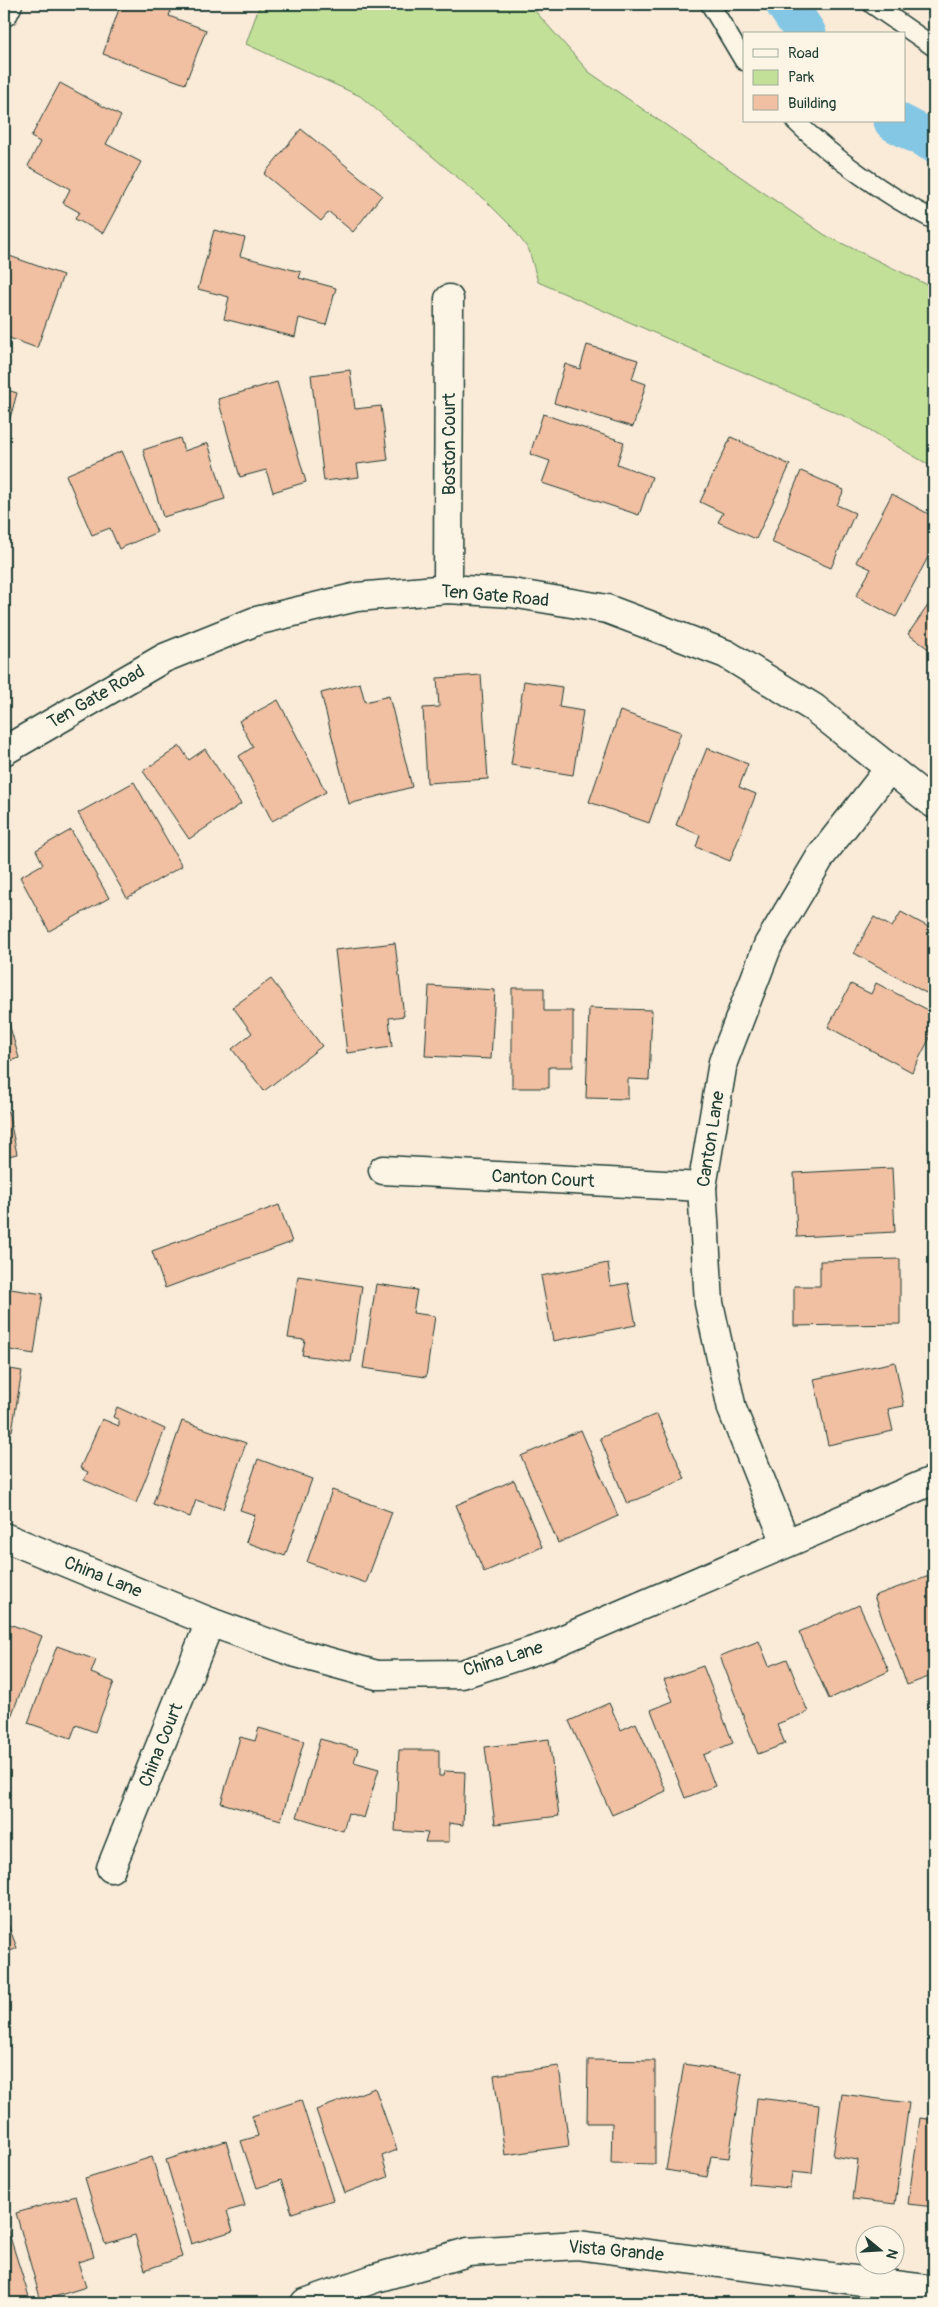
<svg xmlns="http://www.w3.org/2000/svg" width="938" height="2307" font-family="Pangolin,sans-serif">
<rect width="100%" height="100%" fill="#faead8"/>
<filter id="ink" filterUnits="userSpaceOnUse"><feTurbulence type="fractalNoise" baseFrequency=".02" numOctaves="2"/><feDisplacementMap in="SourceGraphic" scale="10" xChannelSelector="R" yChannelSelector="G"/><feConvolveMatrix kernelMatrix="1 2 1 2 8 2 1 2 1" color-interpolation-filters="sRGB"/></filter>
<g filter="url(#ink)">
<polygon fill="#c3e098" stroke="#718e66" points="260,4 529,4 589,72 825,235 934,288 934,468 853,420 538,282 529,250 512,227 487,202 360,96 246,44"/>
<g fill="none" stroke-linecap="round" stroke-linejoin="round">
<g stroke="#83c7e4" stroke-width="41">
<polyline points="786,4 806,34"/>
<polyline points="894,121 934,142"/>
</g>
</g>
<g fill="#f1bfa2" stroke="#1f3d34">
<polygon points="106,4 173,4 169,16 206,30 185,84 103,54 119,9"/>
<polygon points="60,83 121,116 106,144 141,162 103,233 75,219 79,212 63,203 70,189 28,166 40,142 31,137"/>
<polygon points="301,129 382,195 353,232 329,212 321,221 264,174"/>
<polygon points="214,230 245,238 240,256 301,272 299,278 336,288 326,325 299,318 295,337 224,319 229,297 198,289"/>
<polygon points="4,254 63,275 37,348 4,336"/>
<polygon points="587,345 638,360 632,379 646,384 633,427 554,403 565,364 580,369"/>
<polygon points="350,370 355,409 381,406 388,460 357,464 359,477 324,481 311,375"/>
<polygon points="277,382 306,482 273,492 266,470 240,477 218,399"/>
<polygon points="4,389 17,393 4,440"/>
<polygon points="543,414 624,442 617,464 652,477 639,515 542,483 550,461 530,454"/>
<polygon points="731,437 790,465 756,539 718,522 723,513 700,502"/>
<polygon points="180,438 184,451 208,443 225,499 163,517 143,450"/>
<polygon points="122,451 157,532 119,549 110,528 92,535 66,475"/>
<polygon points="801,471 844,490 837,505 855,513 831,568 771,542"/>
<polygon points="892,494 934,517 934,546 896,617 856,596 871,569 856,562"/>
<polygon points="934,597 934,653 908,634"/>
<polygon points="481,675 488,779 427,783 423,708 439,707 437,678"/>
<polygon points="524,681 562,687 559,707 583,711 573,775 511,765"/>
<polygon points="360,683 365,702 389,696 412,787 349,804 321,693"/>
<polygon points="278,700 326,792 272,821 239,756 253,747 239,721"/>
<polygon points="620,711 681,732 649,823 589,802"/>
<polygon points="180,746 189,760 205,749 241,804 189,839 143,771"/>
<polygon points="707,748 748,764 739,787 756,794 730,861 696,847 700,835 676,825"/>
<polygon points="134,782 182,866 127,898 78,813"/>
<polygon points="71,830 109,898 49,931 20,877 43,864 36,850"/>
<polygon points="901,912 934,930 934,979 926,993 854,953 874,917 892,927"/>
<polygon points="395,943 404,1016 389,1018 392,1047 347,1053 335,950"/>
<polygon points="271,979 322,1046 264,1091 232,1049 252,1033 233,1007"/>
<polygon points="876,983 934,1013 934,1030 912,1072 828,1027 851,984 871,994"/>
<polygon points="429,986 495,990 491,1059 425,1056"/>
<polygon points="512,988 544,988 544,1011 573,1011 573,1067 549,1067 549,1088 512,1088"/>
<polygon points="589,1008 652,1010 649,1080 628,1079 628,1099 586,1098"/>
<polygon points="8,1020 19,1058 4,1063 4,1021"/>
<polygon points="4,1068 8,1085 4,1086"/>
<polygon points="8,1111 17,1154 4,1157 4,1112"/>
<polygon points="892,1168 895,1232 797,1237 794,1173"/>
<polygon points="279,1205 292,1242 165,1288 152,1251"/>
<polygon points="900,1259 900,1324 794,1326 794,1286 820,1286 820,1261"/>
<polygon points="608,1263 611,1286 628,1283 636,1325 553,1341 541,1276"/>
<polygon points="298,1276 362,1286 351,1362 302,1355 305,1340 288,1338"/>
<polygon points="376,1284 417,1290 413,1313 435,1316 426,1377 363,1368"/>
<polygon points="4,1288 43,1294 34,1354 4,1349"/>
<polygon points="895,1362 904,1406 888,1409 893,1431 828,1445 814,1379"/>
<polygon points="4,1368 22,1371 12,1431 4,1430"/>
<polygon points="117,1407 165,1429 136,1503 84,1480 88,1472 80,1468 102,1419 119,1426 119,1420 113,1417"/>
<polygon points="657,1414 685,1479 627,1504 600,1438"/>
<polygon points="182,1421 246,1443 223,1509 196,1500 190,1517 153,1504"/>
<polygon points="581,1430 618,1516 558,1543 521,1456"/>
<polygon points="258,1459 312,1479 285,1556 246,1542 255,1515 240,1510"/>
<polygon points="514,1480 542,1547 484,1572 456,1505"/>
<polygon points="332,1490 392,1512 366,1583 307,1562"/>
<polygon points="932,1575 934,1582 934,1675 907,1685 874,1596"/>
<polygon points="859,1605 889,1671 829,1699 799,1632"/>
<polygon points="4,1622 42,1636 4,1735"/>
<polygon points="759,1641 769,1666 787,1659 808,1712 777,1724 785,1744 758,1754 720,1656"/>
<polygon points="57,1646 96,1660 91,1673 114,1682 95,1732 76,1725 71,1738 28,1723"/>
<polygon points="703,1666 733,1743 703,1755 715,1786 685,1798 651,1710 673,1701 664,1680"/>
<polygon points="609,1703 621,1730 636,1723 666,1791 612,1815 569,1721"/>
<polygon points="259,1728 304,1741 281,1820 221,1803 240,1737 255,1741"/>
<polygon points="320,1739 358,1749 354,1762 379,1769 364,1818 348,1813 343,1831 297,1817"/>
<polygon points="549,1739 559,1816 495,1824 485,1747"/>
<polygon points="399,1750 439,1750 439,1776 443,1776 444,1771 465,1772 463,1825 449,1823 449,1842 425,1842 428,1833 395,1831"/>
<polygon points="4,1914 17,1948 4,1954"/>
<polygon points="4,1961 11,1979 4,1982"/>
<polygon points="588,2060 655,2061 655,2164 611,2163 612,2123 587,2123"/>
<polygon points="684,2064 742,2073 729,2158 711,2156 707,2177 666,2170"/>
<polygon points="559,2066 569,2146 505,2155 494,2075"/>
<polygon points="375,2088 397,2150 382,2156 388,2177 345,2193 316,2110"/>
<polygon points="842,2094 909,2103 895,2204 853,2199 858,2160 833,2156"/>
<polygon points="757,2098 819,2105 812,2174 792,2172 790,2188 748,2184"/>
<polygon points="301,2100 333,2200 292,2213 281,2180 257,2188 241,2141 258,2136 252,2116"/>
<polygon points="920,2118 934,2120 934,2207 908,2204"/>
<polygon points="226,2141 245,2206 227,2211 233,2231 191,2244 166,2160"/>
<polygon points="152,2157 182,2257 145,2270 135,2235 105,2244 85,2178"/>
<polygon points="76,2196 94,2257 78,2262 86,2287 41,2301 16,2213"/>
<polygon points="4,2218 31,2303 4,2303"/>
</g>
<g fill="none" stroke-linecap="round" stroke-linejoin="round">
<defs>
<g id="service">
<polyline points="710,4 744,61"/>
<polyline points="872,4 934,47"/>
<path d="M795 121C833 158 887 196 934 220"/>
</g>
<g id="minor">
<polyline points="4,12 8,4"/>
<polyline points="448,589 449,299"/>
<polyline points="4,751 164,658 256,621 357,597 448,589 512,593 607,609 726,654 814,708 934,804"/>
<polyline points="383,1170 702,1187"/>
<polyline points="4,1537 210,1622 293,1652 377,1675 462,1674 545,1647 934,1480"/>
<polyline points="786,1543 732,1409 709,1303 702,1187 723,1062 768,945 821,856 889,769"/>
<polyline points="111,1868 210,1622"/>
<polyline points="305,2303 376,2278 468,2252 577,2245 934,2290"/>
</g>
</defs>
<use href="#service" stroke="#1f3d34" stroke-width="21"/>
<use href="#minor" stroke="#1f3d34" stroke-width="31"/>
<use href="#service" stroke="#fcf5e5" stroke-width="18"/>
<use href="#minor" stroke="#fcf5e5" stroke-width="28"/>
</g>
</g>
<g text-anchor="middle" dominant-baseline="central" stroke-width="4.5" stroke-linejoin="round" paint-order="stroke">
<g font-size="18" fill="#1f3d34" stroke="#fcf5e5">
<text transform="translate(449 444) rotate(-90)">Boston Court</text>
<text transform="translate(495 596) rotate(5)">Ten Gate Road</text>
<text transform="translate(96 697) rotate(-30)">Ten Gate Road</text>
<text transform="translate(711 1139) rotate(-81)">Canton Lane</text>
<text transform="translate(543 1179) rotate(3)">Canton Court</text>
<text transform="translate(103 1577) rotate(22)">China Lane</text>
<text transform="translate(503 1659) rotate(-17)">China Lane</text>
<text transform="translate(161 1745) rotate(-68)">China Court</text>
<text transform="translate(616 2251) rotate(5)">Vista Grande</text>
</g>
</g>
<rect width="938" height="2307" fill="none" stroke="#fcf5e5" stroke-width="20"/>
<rect x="10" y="10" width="918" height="2287" fill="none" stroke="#1f3d34" stroke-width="2" filter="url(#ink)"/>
<rect x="743" y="32" width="162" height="90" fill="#fcf5e5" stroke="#a4ab9e"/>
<rect x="753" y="49" width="25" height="8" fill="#fcf5e5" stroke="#a4ab9e"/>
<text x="788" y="58" font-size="15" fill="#1f3d34">Road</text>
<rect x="753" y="70" width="25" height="15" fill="#c3e098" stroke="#a4ab9e"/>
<text x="788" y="82" font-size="15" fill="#1f3d34">Park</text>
<rect x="753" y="95" width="25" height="15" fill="#f1bfa2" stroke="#a4ab9e"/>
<text x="788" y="108" font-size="15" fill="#1f3d34">Building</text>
<g transform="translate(880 2250) rotate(108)"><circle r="24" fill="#fcf5e5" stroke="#a4ab9e"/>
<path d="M0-4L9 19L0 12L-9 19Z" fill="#1f3d34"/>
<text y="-8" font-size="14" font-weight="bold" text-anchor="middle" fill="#1f3d34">N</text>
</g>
</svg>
